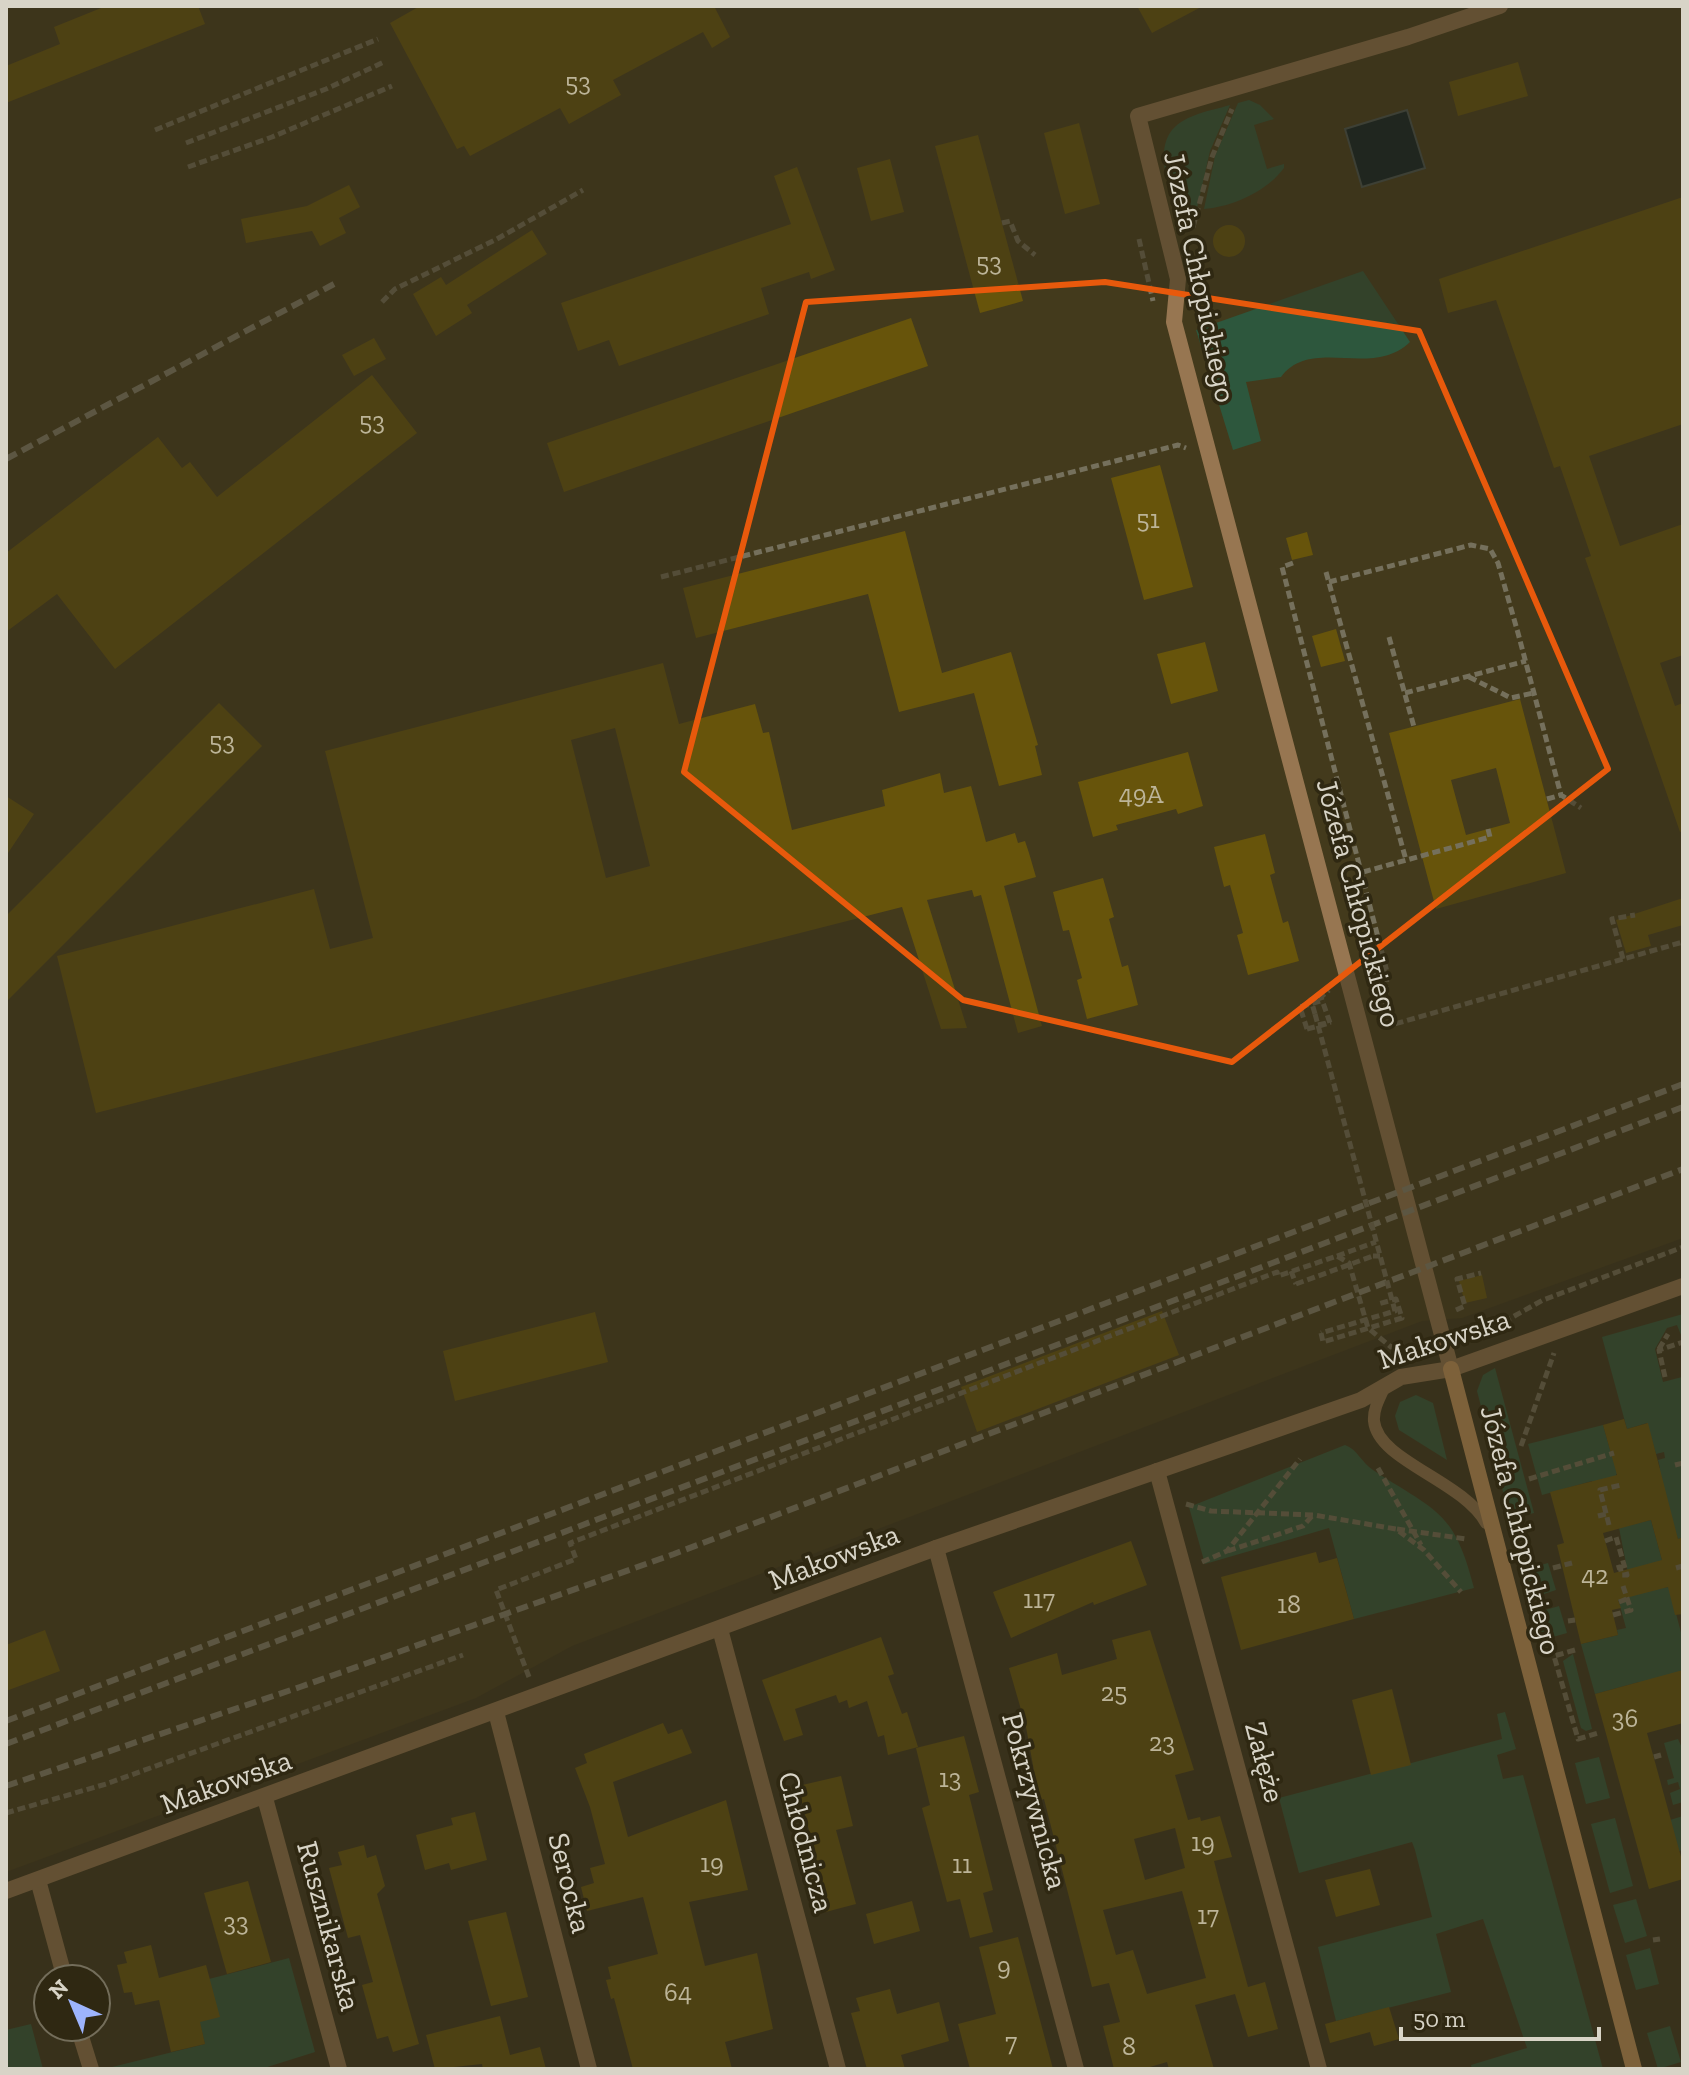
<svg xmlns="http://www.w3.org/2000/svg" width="1689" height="2075" font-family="'Zilla Slab',serif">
<rect width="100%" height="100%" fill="#39321b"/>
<polygon fill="#433a1c" points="6,6 1683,6 1683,1238 1462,1318 1422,1321 572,1646 476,1698 6,1872"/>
<g fill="#2d573d">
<path d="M1249 100 1260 105 1274 119 1254 125 1267 169 1284 164V168C1267 191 1233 207 1204 209L1215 156 1238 103Z"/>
<path d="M1230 105 1210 151 1197 208C1167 204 1154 152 1172 130 1186 114 1210 111 1230 105Z"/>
<path d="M1363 271 1410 342C1372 379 1312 336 1281 377L1246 382 1261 441 1233 450 1196 330Z"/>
<polygon points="1683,1314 1683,1340 1677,1325 1667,1328 1655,1349 1663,1382 1682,1377 1683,1381 1683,1537 1678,1539 1655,1470 1660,1468 1658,1460 1665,1458 1664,1452 1656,1454 1647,1423 1627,1429 1602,1337"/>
<polygon points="1495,1368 1534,1513 1510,1519 1477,1391 1483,1375"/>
<polygon points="1416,1395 1433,1403 1447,1460 1399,1430 1395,1416 1400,1402"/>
<polygon points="1603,1425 1611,1453 1623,1472 1616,1474 1618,1480 1600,1510 1592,1481 1542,1495 1528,1444"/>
<path d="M1345 1445C1357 1449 1362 1463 1373 1470 1437 1512 1454 1510 1474 1588L1354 1619 1329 1528 1205 1564 1189 1507Z"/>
<polygon points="1651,1520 1662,1560 1629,1578 1619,1528"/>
<polygon points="1548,1563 1556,1590 1532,1598 1523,1570"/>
<polygon points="1669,1587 1683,1640 1683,1670 1643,1696 1639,1682 1595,1694 1581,1644 1618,1635 1617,1630 1626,1628 1617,1595"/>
<polygon points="1559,1606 1567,1633 1542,1640 1535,1613"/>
<polygon points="1573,1654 1592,1729 1586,1731 1581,1728 1563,1661"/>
<polygon points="1505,1712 1516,1749 1497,1755 1503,1779 1523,1775 1603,2069 1472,2069 1471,2065 1527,2048 1483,1919 1436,1934 1451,1992 1336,2021 1318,1947 1432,1917 1415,1850 1412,1842 1299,1873 1279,1798 1502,1739 1497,1714"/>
<polygon points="1678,1739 1683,1750 1683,1802 1673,1805 1670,1793 1680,1789 1678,1782 1668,1785 1667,1780 1674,1778 1664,1743"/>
<polygon points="1599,1757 1610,1798 1586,1804 1575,1763"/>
<polygon points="1683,1816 1683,1850 1679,1851 1670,1820"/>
<polygon points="1615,1818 1633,1886 1610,1893 1591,1824"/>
<polygon points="1636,1899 1647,1936 1625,1943 1613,1905"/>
<polygon points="1650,1948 1659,1984 1636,1990 1626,1955"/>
<polygon points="289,1958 315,2052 261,2069 104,2069 205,2044 190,1984"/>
<polygon points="31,2024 43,2069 6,2069 6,2030"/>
<polygon points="1670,2026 1681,2062 1658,2069 1647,2033"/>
</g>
<polygon fill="#041a24" stroke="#445255" stroke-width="2" points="1407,110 1425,168 1362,187 1345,129"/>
<g fill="#67540b" fill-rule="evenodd">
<polygon points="106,6 198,6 205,24 6,103 6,66 60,44 54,27"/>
<polygon points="420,6 714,6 730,37 712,48 703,32 613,80 621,95 569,124 560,108 470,156 464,146 457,149 390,23"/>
<polygon points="1137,6 1203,6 1152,33"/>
<polygon points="1518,62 1528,96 1458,116 1449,82"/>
<polygon points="1079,123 1100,204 1065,214 1044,133"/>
<polygon points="978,135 1023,301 980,313 935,146"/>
<polygon points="890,159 904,212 871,221 857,168"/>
<polygon points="797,167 835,270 811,279 809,272 761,288 769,314 619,366 609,340 578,351 561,303 791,224 774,176"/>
<polygon points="349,185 360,207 339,218 346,233 320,246 312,231 246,243 241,219 307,206"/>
<polygon points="1683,197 1683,424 1589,456 1620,546 1683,524 1683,655 1660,663 1675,706 1683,703 1683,831 1680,832 1585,558 1591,556 1560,466 1554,468 1496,300 1448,313 1439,279"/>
<circle cx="1229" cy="241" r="16"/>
<polygon points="532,230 547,254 467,305 472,313 436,336 413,294 441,277 446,285"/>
<polygon points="911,318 928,366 564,492 547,443"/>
<polygon points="374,338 386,359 354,376 342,355"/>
<polygon points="372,375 417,433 115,669 57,594 6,632 6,553 158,437 182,468 190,462 217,497"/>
<polygon points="1160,465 1193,587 1144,600 1111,478"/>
<polygon points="905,531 942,673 1011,652 1038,745 1035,746 1042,775 999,786 974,693 899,712 868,594 696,638 683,588"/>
<polygon points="1307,532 1313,555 1292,560 1286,538"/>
<polygon points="1336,629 1345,661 1321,667 1312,636"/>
<polygon points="1205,642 1218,691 1171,704 1157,654"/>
<path d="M663 663 679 724 755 704 763 733 769 732 792 830 885 806 882 790 940 773 944 793 971 786 986 842 1015 833 1018 843 1025 841 1029 853 1036 877 1004 886 1042 1026 1018 1033 981 895 974 897 972 890 927 900 967 1028 941 1029 902 907 96 1113 57 956 314 889 330 949 373 938 325 751ZM615 728 650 866 606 878 571 740Z"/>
<path d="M1520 699 1566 873 1436 909 1389 733ZM1496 768 1510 823 1466 835 1451 780Z"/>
<polygon points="219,703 262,746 6,1002 6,916"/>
<polygon points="1188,752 1203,806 1178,814 1176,809 1116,825 1118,830 1093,837 1078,782"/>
<polygon points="6,796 34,814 6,856"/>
<polygon points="1265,834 1275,873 1270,875 1283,923 1288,921 1299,961 1248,975 1237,935 1243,933 1230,885 1224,887 1214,847"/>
<polygon points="1103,878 1114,917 1109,919 1122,967 1128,965 1138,1005 1087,1019 1077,980 1082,978 1069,930 1063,931 1053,892"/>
<polygon points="1683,898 1683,925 1648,935 1651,946 1626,953 1616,920"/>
<polygon points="1482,1275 1487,1298 1465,1303 1459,1281"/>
<polygon points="1162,1311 1179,1355 977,1432 961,1387"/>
<polygon points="595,1312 608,1362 455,1401 443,1351"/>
<path d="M1624 1419 1627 1429 1648 1423 1678 1539 1683 1537V1614L1675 1615 1668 1587 1618 1600 1621 1608 1612 1610 1618 1635 1581 1644 1557 1545 1564 1543 1550 1492 1617 1475 1603 1425ZM1651 1520 1662 1560 1614 1573 1603 1533Z"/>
<polygon points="1131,1541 1147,1585 1094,1605 1093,1602 1011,1638 993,1592"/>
<polygon points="1316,1552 1319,1563 1337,1558 1354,1619 1241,1650 1221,1577"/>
<polygon points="45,1630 60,1671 6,1691 6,1645"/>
<path d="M1150 1630 1194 1770 1175 1775 1188 1820 1200 1817 1201 1821 1220 1816 1232 1857 1214 1861 1219 1881 1248 1987 1265 1982 1278 2029 1248 2037 1235 1994 1195 2005 1214 2069H1169L1167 2062 1143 2069H1114L1103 2026 1120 2022 1109 1983 1092 1987 1044 1799 1041 1800 1037 1787 1026 1727 1009 1668 1057 1653 1062 1675 1117 1659 1112 1640ZM1175 1828 1185 1868 1145 1880 1134 1839ZM1182 1891 1206 1978 1147 1994 1133 1950 1116 1955 1103 1910Z"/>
<polygon points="881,1637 894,1674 888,1676 902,1714 907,1712 918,1747 888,1755 884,1735 878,1737 867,1701 849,1708 847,1700 839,1703 836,1695 795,1709 803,1735 784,1741 762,1680"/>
<polygon points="1683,1670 1683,1723 1647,1733 1683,1864 1683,1879 1649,1889 1595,1694"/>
<polygon points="1392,1689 1411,1765 1371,1775 1352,1700"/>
<polygon points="663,1723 668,1734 682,1729 692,1753 613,1782 628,1837 726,1800 748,1890 689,1902 705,1966 757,1953 773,2029 725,2042 732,2069 633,2069 614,1998 611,1999 606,1980 611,1979 608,1967 658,1954 643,1897 587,1911 581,1887 594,1883 590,1868 605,1864 590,1807 575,1768 587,1763 584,1754"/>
<polygon points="964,1736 979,1792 969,1795 993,1890 983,1893 993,1932 970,1938 960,1899 947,1902 922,1808 930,1805 916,1748"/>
<polygon points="841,1776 853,1826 836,1830 856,1904 818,1914 807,1870 818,1867 798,1786"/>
<polygon points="475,1812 487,1860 451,1870 449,1863 425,1870 416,1835 453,1825 451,1818"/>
<polygon points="364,1845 367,1858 376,1855 385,1886 377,1894 419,2044 393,2052 388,2036 377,2039 362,1985 373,1982 360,1935 348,1938 329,1868 342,1865 338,1852"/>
<polygon points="1370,1869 1380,1905 1336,1917 1325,1880"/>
<polygon points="248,1881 271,1962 227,1974 204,1893"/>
<polygon points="912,1901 920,1931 874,1944 866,1914"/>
<polygon points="506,1912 528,1997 491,2006 468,1921"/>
<polygon points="1018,1937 1053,2069 970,2069 958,2024 996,2014 979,1947"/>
<polygon points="151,1945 159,1978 206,1965 220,2017 200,2022 205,2044 171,2052 159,2000 135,2005 132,1992 124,1993 117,1965 127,1963 124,1952"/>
<polygon points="890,1989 897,2014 939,2002 949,2041 901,2055 905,2069 867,2069 851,2013 860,2011 856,1998"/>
<polygon points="1389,2007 1399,2039 1374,2046 1370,2032 1330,2043 1325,2024"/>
<polygon points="500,2016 510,2055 540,2047 546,2069 483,2069 482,2064 435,2069 426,2035"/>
</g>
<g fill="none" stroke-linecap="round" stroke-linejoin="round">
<g stroke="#75705c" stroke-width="5" stroke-dasharray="8 4" stroke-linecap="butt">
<polyline points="155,130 378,39"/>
<polyline points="186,143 326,89 384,62"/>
<polyline points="188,167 272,137 392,86"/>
<polyline points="1002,223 1010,221 1018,241 1035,255"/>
<polyline points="1193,227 1212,157 1232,109"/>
<polyline points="1139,239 1153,301"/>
<polyline points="382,302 395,289 497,239 583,190"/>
<polyline points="1293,563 1282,567 1387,972 1385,1026"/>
<polyline points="1326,572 1406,860"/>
<polyline points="661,577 1178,445 1186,448"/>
<polyline points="1329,582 1471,545 1490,549 1498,563 1518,633 1561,795 1581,808"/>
<polyline points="1389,637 1414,727"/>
<polyline points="1469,677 1511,698 1533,693"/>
<polyline points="1405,693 1526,661"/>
<polyline points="1547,799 1561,795"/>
<polyline points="1363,872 1490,837 1488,829"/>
<polyline points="1623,959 1612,919 1635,915"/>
<polyline points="1369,977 1387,972"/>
<polyline points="1315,1014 1311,1000 1321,997"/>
<polyline points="1384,1027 1683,942"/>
<polyline points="1307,1029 1330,1023 1321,997 1329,990"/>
<polyline points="1337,1256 1376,1242"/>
<polyline points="1373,1256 1380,1256"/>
<polyline points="1291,1271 1296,1284"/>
<polyline points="1456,1310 1465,1306 1457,1279 1481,1273"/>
<polyline points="1496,1331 1500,1324 1543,1300 1683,1247"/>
<polyline points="1321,1333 1323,1342 1402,1318 1396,1299 1378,1304"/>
<polyline points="1659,1349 1668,1334"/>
<polyline points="1665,1377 1659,1350 1683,1342"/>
<polyline points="1521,1446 1554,1353"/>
<polyline points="1675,1465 1683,1463"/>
<polyline points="1378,1468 1421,1545"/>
<polyline points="1529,1479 1614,1453"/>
<polyline points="1186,1504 1211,1511 1314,1515 1396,1529 1424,1550 1461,1592"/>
<polyline points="1598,1516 1606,1514"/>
<polyline points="1609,1525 1600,1490 1621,1485"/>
<polyline points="1397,1529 1466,1539"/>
<polyline points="1605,1541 1616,1537 1627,1575 1622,1575 1620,1567 1613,1569"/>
<polyline points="1228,1551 1303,1526 1313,1515"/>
<polyline points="1202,1562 1227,1551 1300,1459"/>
<polyline points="1553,1568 1572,1563"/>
<polyline points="1676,1568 1683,1566"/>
<polyline points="1619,1602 1627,1599"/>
<polyline points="1613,1615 1631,1610 1623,1586"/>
<polyline points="1568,1621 1575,1620"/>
<polyline points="1575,1650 1554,1656 1578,1739 1598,1733"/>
<polyline points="529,1677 496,1590 576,1559 570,1543 1277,1272 1278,1276 1337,1256 1349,1263 1368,1328 1391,1347 1404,1345"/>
<polyline points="1654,1757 1661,1755"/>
<polyline points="6,1813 106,1784 463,1655"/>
<polyline points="1653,1940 1660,1939"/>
</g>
<path stroke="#977651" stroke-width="12" d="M1385 1386C1380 1397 1373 1409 1374 1421 1378 1461 1462 1480 1486 1523"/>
<g stroke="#977651" stroke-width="16">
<polyline points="1451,1369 1174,322 1178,279 1138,116 1408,37 1500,6"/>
<polyline points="1157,1471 1319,2069"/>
<polyline points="936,1548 1076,2069"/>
<polyline points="720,1629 838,2069"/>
<polyline points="496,1712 589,2069"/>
<polyline points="265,1798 339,2069"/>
<polyline points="38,1880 65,1979"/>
<polyline points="6,1891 936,1548 1361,1400 1401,1377 1451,1369 1683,1286"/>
<polyline points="78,2027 91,2069"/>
</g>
<polyline stroke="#d19b5f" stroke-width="16" points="1451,1369 1634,2069"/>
<g stroke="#888371" stroke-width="6" stroke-dasharray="12 6" stroke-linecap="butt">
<polyline points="6,459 334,284"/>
<polyline points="6,1721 1683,1084"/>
<polyline points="6,1744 1683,1107"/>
<polyline points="6,1786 300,1687 674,1554 1683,1169"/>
</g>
<g stroke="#75705c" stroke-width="5" stroke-dasharray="8 4" stroke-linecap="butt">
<polyline points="1315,1014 1395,1311 1321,1333"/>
<polyline points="1318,1025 1331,1022"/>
<polyline points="1307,1029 1300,1007 1324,1000"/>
<polyline points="1296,1284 1373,1256"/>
</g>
</g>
<path d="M0 0H1689V2075H0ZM1105 282 1419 331 1608 769 1232 1062 963 1000 684 772 806 302Z" fill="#39321b" fill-opacity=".55" fill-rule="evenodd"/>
<path fill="none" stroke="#e8590c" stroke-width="6" stroke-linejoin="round" d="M1105 282 1419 331 1608 769 1232 1062 963 1000 684 772 806 302Z"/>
<g text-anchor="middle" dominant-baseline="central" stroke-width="7" stroke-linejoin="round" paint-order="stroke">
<g font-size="26" fill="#bcb498">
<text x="578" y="82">53</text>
<text x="989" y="262">53</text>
<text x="372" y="421">53</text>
<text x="1148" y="519">51</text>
<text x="222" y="741">53</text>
<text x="1141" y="794">49A</text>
<text x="1595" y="1575">42</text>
<text x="1039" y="1599">117</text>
<text x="1289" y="1604">18</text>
<text x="1114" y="1692">25</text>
<text x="1625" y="1718">36</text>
<text x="1162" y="1742">23</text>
<text x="950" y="1778">13</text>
<text x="1203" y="1842">19</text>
<text x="712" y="1863">19</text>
<text x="962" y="1864">11</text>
<text x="1208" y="1915">17</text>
<text x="236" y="1922">33</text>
<text x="1004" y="1966">9</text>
<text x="678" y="1992">64</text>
<text x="1011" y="2042">7</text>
<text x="1129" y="2046">8</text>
</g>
<g font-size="30" fill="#d8d4c7" stroke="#2f2812">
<text transform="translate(1200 277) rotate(78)">Józefa Chłopickiego</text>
<text transform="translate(1359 903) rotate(75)">Józefa Chłopickiego</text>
<text transform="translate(1444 1339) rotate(-18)">Makowska</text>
<text transform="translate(1521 1530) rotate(76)">Józefa Chłopickiego</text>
<text transform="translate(834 1557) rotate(-21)">Makowska</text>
<text transform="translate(1265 1762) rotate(75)">Załęże</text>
<text transform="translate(226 1782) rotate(-20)">Makowska</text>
<text transform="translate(1035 1801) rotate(75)">Pokrzywnicka</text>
<text transform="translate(806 1842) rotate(75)">Chłodnicza</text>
<text transform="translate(570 1883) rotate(76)">Serocka</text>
<text transform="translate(329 1926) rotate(75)">Rusznikarska</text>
</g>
</g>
<rect width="1689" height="2075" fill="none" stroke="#d8d4c7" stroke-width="16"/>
<g transform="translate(72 2003) rotate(316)"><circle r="38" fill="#2f2812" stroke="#736d5a" stroke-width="2"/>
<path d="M0-6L14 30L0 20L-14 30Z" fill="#9db4fd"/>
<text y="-12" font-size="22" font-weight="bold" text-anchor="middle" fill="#d8d4c7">N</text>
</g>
<path d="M1401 2027v12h198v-12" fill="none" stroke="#d8d4c7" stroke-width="4"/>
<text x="1413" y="2027" font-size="24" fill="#d8d4c7" stroke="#2f2812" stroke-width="6" paint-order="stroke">50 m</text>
</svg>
